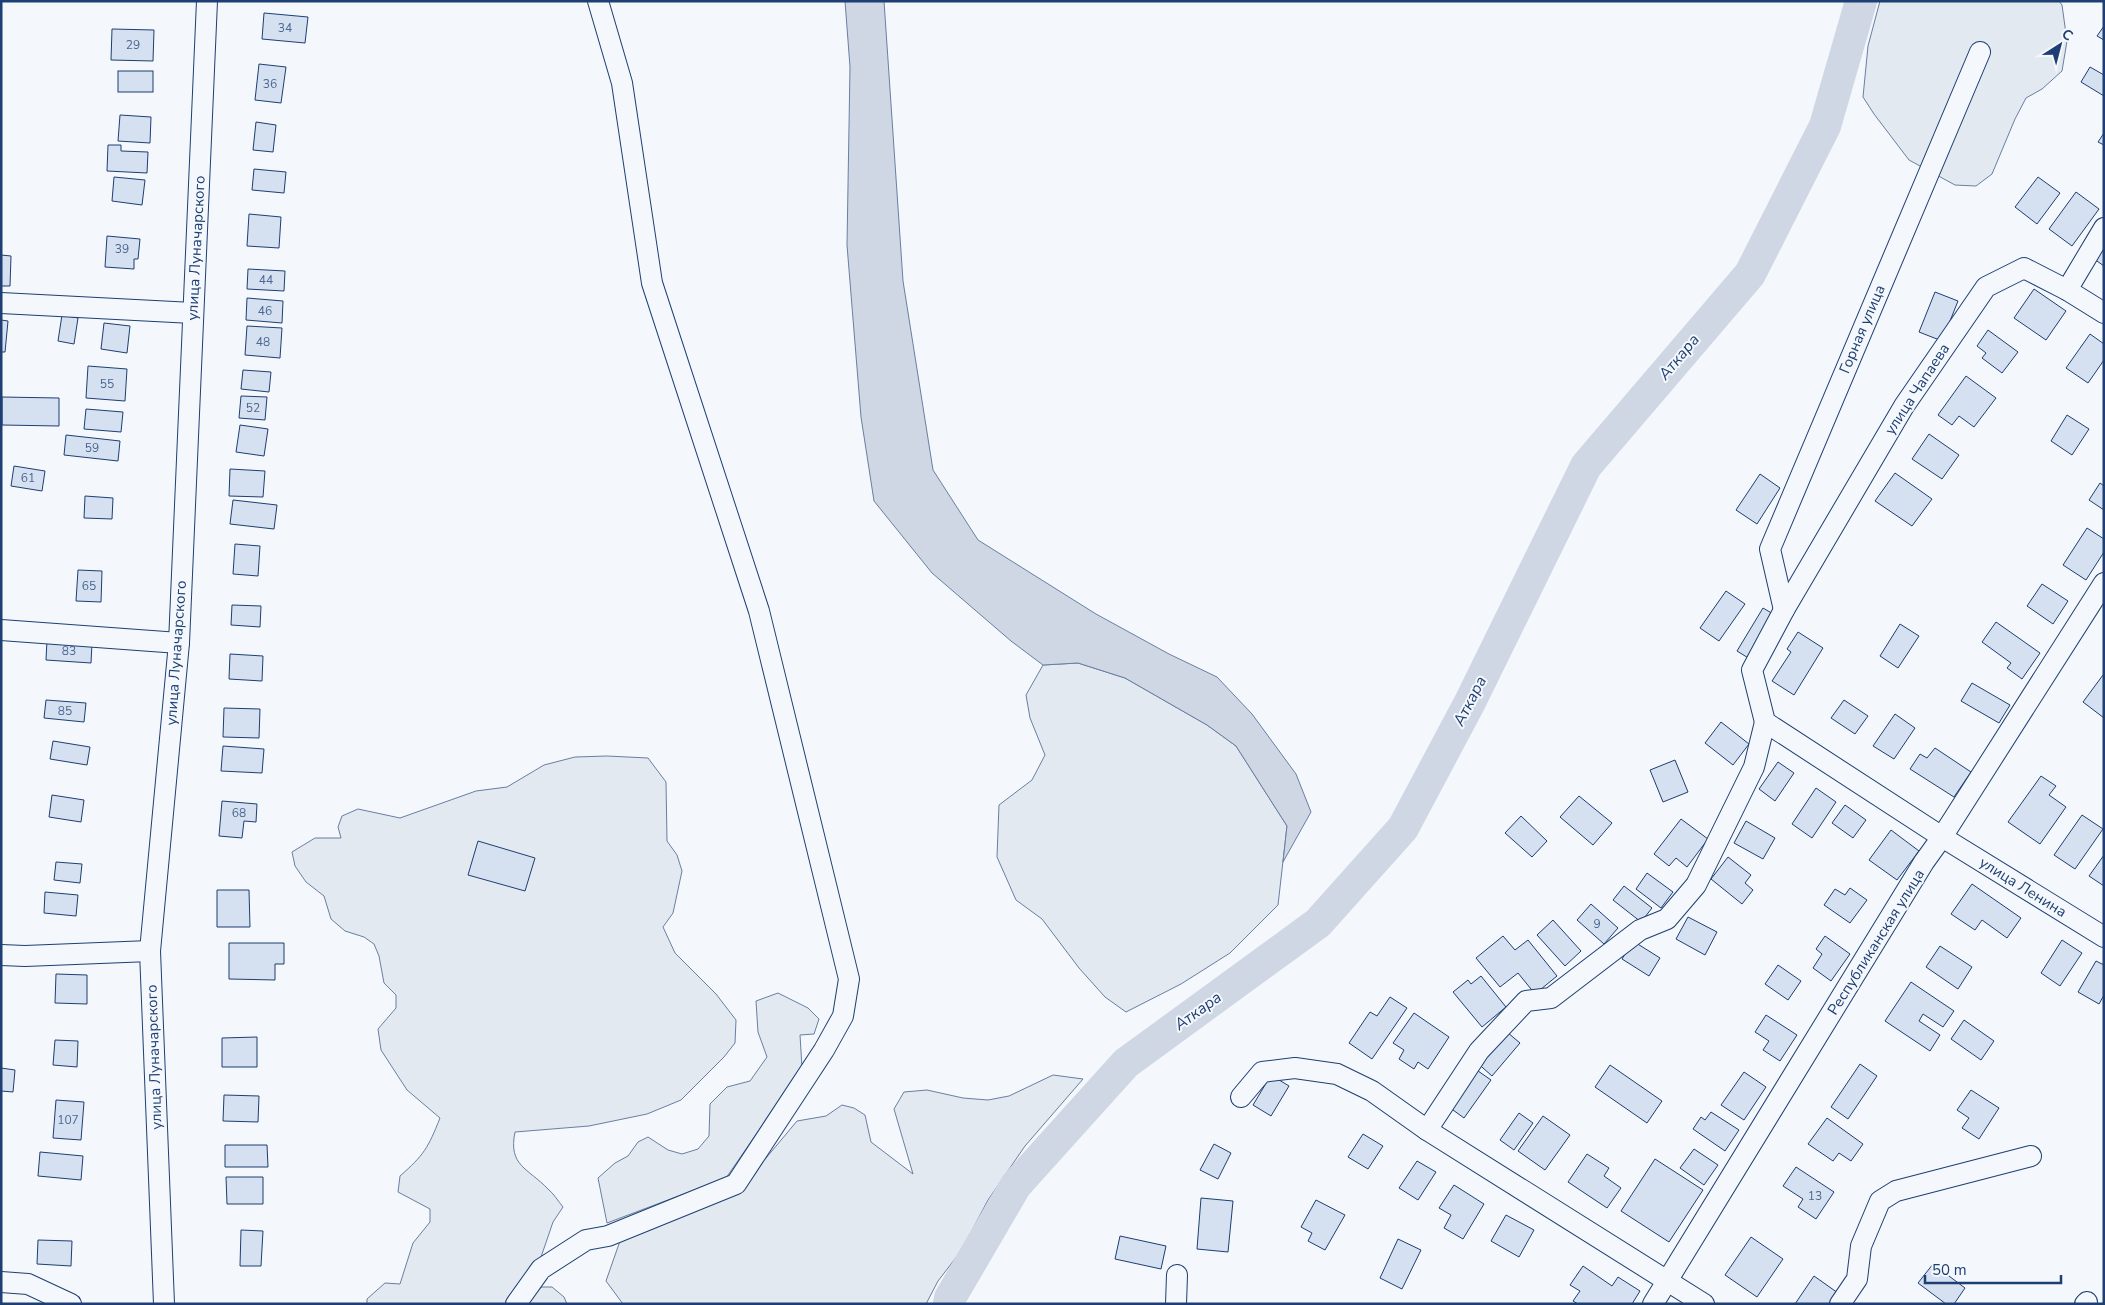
<svg xmlns="http://www.w3.org/2000/svg" width="2105" height="1305" font-family="'Nunito Sans',sans-serif">
<rect width="100%" height="100%" fill="#f4f7fb"/>
<g fill="#e3e9f0" stroke="#687fa3">
<polygon points="1880,1 2059,1 2062,5 2067,41 2062,71 2042,89 2026,98 2015,119 1992,174 1976,186 1955,185 1909,160 1874,114 1863,97 1868,46"/>
<polygon points="1078,663 1125,678 1207,725 1236,746 1287,826 1278,905 1230,953 1181,984 1126,1012 1105,997 1079,968 1042,919 1016,900 997,857 999,805 1032,780 1045,755 1030,718 1026,695 1043,665"/>
<path d="M607 756 648 758 666 782 667 841 677 855 682 871 673 913 663 927 675 953 716 994 736 1020 735 1043 724 1057 681 1100 647 1114 589 1126 515 1132C508 1166 528 1168 548 1189 554 1194 558 1201 563 1207L553 1222 540 1260 508 1304H367V1299L385 1283 400 1284 413 1243 430 1222V1209L398 1192 400 1176C424 1155 428 1148 440 1118L407 1090 381 1050 378 1029 396 1008V995L384 983 379 956 374 944 364 937 345 931 331 919 324 896 306 882 295 866 292 852 315 838H341L338 827 342 816 358 809 400 818 476 791 507 787 544 765 575 757Z"/>
<polygon points="778,993 808,1008 819,1019 814,1034 800,1035 802,1068 726,1178 607,1223 598,1178 615,1163 628,1156 638,1142 648,1137 668,1150 682,1154 698,1149 709,1136 710,1104 727,1087 750,1081 767,1057 758,1032 756,1001"/>
<polygon points="1053,1075 1083,1079 1025,1146 988,1200 961,1251 938,1281 926,1304 623,1304 606,1281 620,1241 741,1188 797,1121 826,1116 842,1105 854,1108 865,1115 871,1142 913,1174 894,1109 904,1092 927,1090 963,1098 988,1100 1009,1096"/>
<polygon points="542,1287 552,1287 564,1297 567,1304 525,1304 532,1293"/>
</g>
<polygon fill="#cfd7e4" stroke="#687fa3" points="845,1 884,1 903,281 933,470 978,540 1096,614 1169,654 1217,677 1252,714 1296,774 1311,812 1283,862 1287,826 1236,746 1207,725 1125,678 1078,663 1043,665 1011,641 932,573 874,501 861,417 847,245 850,67"/>
<g fill="none" stroke-linecap="round" stroke-linejoin="round">
<polyline stroke="#cfd7e4" stroke-width="32" points="949,1304 950,1298 1016,1185 1126,1063 1318,923 1403,828 1470,702 1586,466 1750,274 1825,126 1861,1"/>
</g>
<g fill="#d5e0f0" stroke="#1d3f73">
<polygon points="264,13 308,17 305,43 262,39"/>
<polygon points="2104,26 2104,40 2097,36"/>
<polygon points="112,29 154,30 153,61 111,60"/>
<polygon points="259,64 286,67 281,103 255,100"/>
<polygon points="2090,67 2104,75 2104,96 2081,82"/>
<rect x="118" y="71" width="35" height="21"/>
<polygon points="120,115 151,117 150,143 118,141"/>
<polygon points="256,122 276,125 273,152 253,150"/>
<polygon points="2104,133 2104,145 2098,142"/>
<polygon points="108,145 121,145 121,151 148,152 147,173 107,171"/>
<polygon points="254,169 286,172 284,193 252,190"/>
<polygon points="114,177 145,180 142,205 112,201"/>
<polygon points="2038,177 2060,193 2037,224 2015,207"/>
<polygon points="2076,192 2099,209 2072,246 2049,229"/>
<polygon points="249,214 281,217 279,248 247,246"/>
<polygon points="107,236 140,239 138,259 134,259 134,269 105,267"/>
<polygon points="2104,245 2104,266 2094,259"/>
<polygon points="1,255 11,256 10,286 1,286"/>
<polygon points="248,269 285,271 284,291 247,289"/>
<polygon points="2034,289 2066,311 2046,340 2014,318"/>
<polygon points="1935,292 1958,301 1942,341 1919,332"/>
<polygon points="247,298 283,301 282,323 246,320"/>
<polygon points="62,315 78,318 74,344 58,341"/>
<polygon points="1,320 8,321 5,352 1,352"/>
<polygon points="104,323 130,326 127,353 101,349"/>
<polygon points="247,326 282,328 280,358 245,355"/>
<polygon points="1988,330 2018,352 2002,373 1982,358 1986,353 1977,346"/>
<polygon points="2090,334 2104,344 2104,360 2088,383 2066,368"/>
<polygon points="88,366 127,369 125,401 86,398"/>
<polygon points="243,370 271,372 269,392 241,389"/>
<polygon points="1966,376 1996,398 1974,427 1959,416 1952,425 1938,415"/>
<polygon points="241,396 267,397 265,420 239,418"/>
<polygon points="2,397 59,398 59,426 2,425"/>
<polygon points="86,409 123,412 121,432 84,429"/>
<polygon points="2067,415 2089,429 2072,455 2051,441"/>
<polygon points="240,425 268,429 264,456 236,452"/>
<polygon points="1929,434 1959,455 1942,479 1912,459"/>
<polygon points="66,435 120,441 118,461 64,455"/>
<polygon points="14,466 45,471 42,491 11,486"/>
<polygon points="230,469 265,471 263,497 229,496"/>
<polygon points="1895,473 1932,499 1912,526 1875,501"/>
<polygon points="1760,474 1780,488 1757,524 1736,510"/>
<polygon points="2100,483 2104,486 2104,510 2089,500"/>
<polygon points="85,496 113,498 112,519 84,518"/>
<polygon points="233,500 277,505 274,529 230,524"/>
<polygon points="2087,528 2104,539 2104,552 2086,580 2063,565"/>
<polygon points="235,544 260,546 258,576 233,574"/>
<polygon points="78,570 102,571 101,602 76,601"/>
<polygon points="2042,584 2068,601 2053,624 2027,606"/>
<polygon points="1726,591 1745,604 1719,641 1700,628"/>
<polygon points="232,605 261,606 260,627 231,625"/>
<polygon points="1763,608 1785,621 1758,664 1737,651"/>
<polygon points="1996,622 2040,653 2022,679 2007,668 2011,663 1982,642"/>
<polygon points="1900,624 1919,636 1898,668 1880,656"/>
<polygon points="1798,632 1823,648 1794,695 1772,681 1791,652 1787,649"/>
<polygon points="47,640 92,643 91,663 46,660"/>
<polygon points="230,654 263,656 262,681 229,679"/>
<polygon points="2103,675 2104,676 2104,718 2083,702"/>
<polygon points="1972,683 2010,705 1999,723 1961,701"/>
<polygon points="46,700 86,703 84,722 44,718"/>
<polygon points="1844,700 1868,716 1855,734 1831,718"/>
<polygon points="224,708 260,709 259,738 223,737"/>
<polygon points="1895,714 1915,728 1894,759 1873,746"/>
<polygon points="1721,722 1749,744 1733,765 1705,743"/>
<polygon points="53,741 90,747 87,765 50,759"/>
<polygon points="223,746 264,749 262,773 221,771"/>
<polygon points="1935,748 1971,772 1954,797 1910,769 1920,754 1927,758"/>
<polygon points="1675,760 1688,792 1663,802 1650,770"/>
<polygon points="1778,762 1794,773 1775,801 1759,789"/>
<polygon points="2041,776 2056,786 2049,795 2066,807 2040,844 2008,822"/>
<polygon points="1816,788 1836,802 1812,838 1792,824"/>
<polygon points="52,795 84,800 81,822 49,817"/>
<polygon points="1579,796 1612,823 1593,845 1560,817"/>
<polygon points="222,801 257,804 256,822 244,821 242,838 219,836"/>
<polygon points="1845,805 1866,820 1853,838 1832,823"/>
<polygon points="2082,815 2103,829 2075,869 2054,855"/>
<polygon points="1521,816 1547,841 1532,857 1505,833"/>
<polygon points="1681,819 1708,839 1687,867 1676,858 1669,866 1654,854"/>
<polygon points="1746,821 1775,838 1763,859 1734,843"/>
<polygon points="1891,830 1919,851 1897,880 1869,860"/>
<polygon points="478,841 535,858 525,891 468,875"/>
<polygon points="2104,855 2104,886 2089,876"/>
<polygon points="1728,857 1751,875 1745,883 1753,890 1742,904 1711,879"/>
<polygon points="56,862 82,864 80,883 54,880"/>
<polygon points="1647,873 1673,892 1661,908 1636,889"/>
<polygon points="1972,884 2021,918 2007,938 1982,920 1975,930 1951,914"/>
<polygon points="1624,886 1652,908 1641,922 1613,900"/>
<polygon points="1850,888 1867,900 1850,923 1824,905 1835,889 1845,895"/>
<polygon points="217,890 249,890 250,927 217,927"/>
<polygon points="45,892 78,895 76,916 44,913"/>
<polygon points="1591,904 1618,928 1604,944 1577,920"/>
<polygon points="1688,917 1717,932 1705,955 1676,939"/>
<polygon points="1553,920 1581,951 1565,966 1537,935"/>
<polygon points="1503,936 1515,950 1528,940 1557,976 1535,994 1518,973 1500,987 1476,958"/>
<polygon points="1825,936 1850,954 1831,981 1813,968 1822,954 1816,949"/>
<polygon points="2062,940 2082,953 2060,986 2041,973"/>
<polygon points="1633,941 1660,958 1649,976 1622,959"/>
<polygon points="229,943 284,943 284,964 275,964 275,980 229,979"/>
<polygon points="1940,946 1972,967 1958,989 1926,967"/>
<polygon points="2096,961 2104,965 2104,995 2099,1004 2078,992"/>
<polygon points="1778,965 1801,981 1788,1000 1765,984"/>
<polygon points="56,974 87,975 87,1004 55,1003"/>
<polygon points="1481,976 1506,1007 1482,1027 1453,992 1468,980 1471,984"/>
<polygon points="1911,982 1954,1011 1943,1027 1923,1014 1919,1021 1940,1035 1930,1051 1885,1021"/>
<polygon points="1390,997 1407,1008 1372,1059 1349,1043 1370,1012 1377,1016"/>
<polygon points="1414,1013 1449,1037 1428,1069 1418,1062 1414,1069 1399,1059 1404,1050 1393,1043"/>
<polygon points="1766,1015 1797,1035 1780,1061 1763,1050 1769,1041 1755,1032"/>
<polygon points="1964,1020 1994,1041 1981,1060 1951,1039"/>
<polygon points="1501,1027 1520,1043 1492,1076 1473,1059"/>
<polygon points="257,1037 257,1067 222,1067 222,1038"/>
<polygon points="55,1040 78,1041 77,1067 53,1065"/>
<polygon points="1468,1064 1491,1080 1464,1118 1442,1102"/>
<polygon points="1860,1064 1877,1076 1848,1119 1831,1107"/>
<polygon points="1610,1065 1662,1101 1647,1123 1595,1087"/>
<polygon points="1,1068 15,1070 13,1092 1,1091"/>
<polygon points="1744,1072 1766,1087 1744,1120 1721,1105"/>
<polygon points="1271,1075 1289,1086 1271,1116 1253,1105"/>
<polygon points="1971,1090 1999,1108 1979,1139 1962,1128 1969,1118 1957,1110"/>
<polygon points="224,1095 259,1096 258,1122 223,1121"/>
<polygon points="56,1100 84,1102 81,1140 53,1138"/>
<polygon points="1711,1112 1739,1130 1725,1151 1693,1129 1701,1117 1705,1120"/>
<polygon points="1519,1113 1533,1123 1514,1150 1500,1140"/>
<polygon points="1543,1116 1570,1135 1545,1170 1518,1151"/>
<polygon points="1827,1118 1863,1144 1851,1161 1839,1153 1833,1161 1808,1144"/>
<polygon points="1363,1134 1383,1146 1368,1169 1348,1157"/>
<polygon points="1214,1144 1231,1153 1218,1179 1200,1170"/>
<polygon points="225,1145 267,1145 268,1167 225,1167"/>
<polygon points="1694,1149 1718,1165 1704,1185 1680,1168"/>
<polygon points="40,1152 83,1156 81,1180 38,1176"/>
<polygon points="1587,1154 1609,1168 1604,1176 1621,1188 1607,1208 1568,1182"/>
<polygon points="1655,1159 1703,1190 1669,1242 1621,1211"/>
<polygon points="1417,1161 1436,1172 1418,1200 1399,1188"/>
<polygon points="1796,1167 1834,1192 1816,1219 1798,1207 1803,1199 1783,1186"/>
<polygon points="226,1177 263,1177 263,1204 227,1204"/>
<polygon points="1454,1185 1484,1204 1463,1239 1444,1228 1451,1215 1439,1208"/>
<polygon points="1201,1198 1233,1201 1228,1252 1197,1249"/>
<polygon points="1316,1200 1345,1215 1325,1250 1308,1241 1312,1233 1301,1227"/>
<polygon points="1506,1215 1534,1230 1519,1257 1491,1241"/>
<polygon points="241,1230 263,1231 261,1266 240,1266"/>
<polygon points="1120,1236 1166,1246 1161,1269 1115,1259"/>
<polygon points="1751,1237 1783,1259 1757,1297 1725,1275"/>
<polygon points="1398,1239 1421,1250 1402,1289 1380,1278"/>
<polygon points="38,1240 72,1241 71,1266 37,1264"/>
<polygon points="1933,1264 1965,1288 1954,1304 1946,1304 1918,1283"/>
<polygon points="1583,1266 1612,1286 1618,1277 1640,1291 1632,1304 1578,1304 1573,1301 1580,1291 1570,1285"/>
<polygon points="1814,1276 1838,1293 1830,1304 1795,1304"/>
</g>
<g fill="none" stroke-linecap="round" stroke-linejoin="round">
<defs>
<g id="minor">
<polyline points="2067,290 2104,228"/>
<polyline points="1,303 193,313"/>
<polyline points="2104,313 2067,290 2024,268 1986,287 1904,406 1784,610 1752,670 1765,722 1942,837 2104,937"/>
<polyline points="1784,610 1770,549 1980,52"/>
<polyline points="1,630 179,643"/>
<polyline points="1,955 25,956 150,951"/>
<polyline points="1241,1097 1262,1072 1295,1068 1337,1074 1372,1091 1427,1130 1704,1304"/>
<polyline points="1427,1130 1479,1051 1526,1001 1551,998 1640,930 1667,919 1696,885 1754,767 1765,722"/>
<polyline points="1,1282 28,1284 71,1304"/>
<polyline points="164,1304 150,951 179,643 207,1"/>
<polyline points="516,1304 541,1269 586,1240 608,1236 736,1184 824,1050 843,1016 849,979 759,611 652,283 622,83 598,1"/>
<polyline points="1176,1304 1177,1275"/>
<polyline points="1653,1304 1924,862 1942,837 2104,583"/>
<polyline points="1840,1304 1857,1279 1861,1246 1880,1201 1896,1191 2031,1156"/>
<polyline points="2085,1304 2087,1302"/>
</g>
</defs>
<use href="#minor" stroke="#1d3f73" stroke-width="22"/>
<use href="#minor" stroke="#f4f7fb" stroke-width="20"/>
</g>
<g text-anchor="middle" dominant-baseline="central" stroke-width="4" stroke-linejoin="round" paint-order="stroke">
<g font-size="12" fill="#4b6792">
<text x="285" y="28">34</text>
<text x="133" y="45">29</text>
<text x="270" y="84">36</text>
<text x="122" y="249">39</text>
<text x="266" y="280">44</text>
<text x="265" y="311">46</text>
<text x="263" y="342">48</text>
<text x="107" y="384">55</text>
<text x="253" y="408">52</text>
<text x="92" y="448">59</text>
<text x="28" y="478">61</text>
<text x="89" y="586">65</text>
<text x="69" y="651">83</text>
<text x="65" y="711">85</text>
<text x="239" y="813">68</text>
<text x="1597" y="924">9</text>
<text x="68" y="1120">107</text>
<text x="1815" y="1196">13</text>
</g>
<g font-size="15" fill="#1d3f73" stroke="#f4f7fb">
<text transform="translate(196 248) rotate(-87)">улица Луначарского</text>
<text transform="translate(1862 329) rotate(-67)">Горная улица</text>
<text transform="translate(1917 389) rotate(-57)">улица Чапаева</text>
<text transform="translate(176 653) rotate(-86)">улица Луначарского</text>
<text transform="translate(2023 887) rotate(32)">улица Ленина</text>
<text transform="translate(1876 942) rotate(-58)">Республиканская улица</text>
<text transform="translate(154 1057) rotate(-92)">улица Луначарского</text>
</g>
<g font-size="16" font-style="italic" fill="#1d3f73" stroke="#f4f7fb">
<text transform="translate(1679 357) rotate(-50)">Аткара</text>
<text transform="translate(1470 701) rotate(-63)">Аткара</text>
<text transform="translate(1198 1011) rotate(-36)">Аткара</text>
</g>
</g>
<rect width="2105" height="1305" fill="none" stroke="#1d3f73" stroke-width="5"/>
<g transform="translate(2060 45) rotate(36)" stroke="#f4f7fb" stroke-width="4" paint-order="stroke">
<path d="M0-4L9 19L0 12L-9 19Z" fill="#1d3f73"/>
<text y="-8" font-size="14" font-weight="bold" text-anchor="middle" fill="#1d3f73">С</text>
</g>
<path d="M1925 1275v8h136v-8" fill="none" stroke="#1d3f73" stroke-width="2.5"/>
<text x="1932" y="1275" font-size="15" fill="#1d3f73" stroke="#f4f7fb" stroke-width="4" paint-order="stroke">50 m</text>
</svg>
